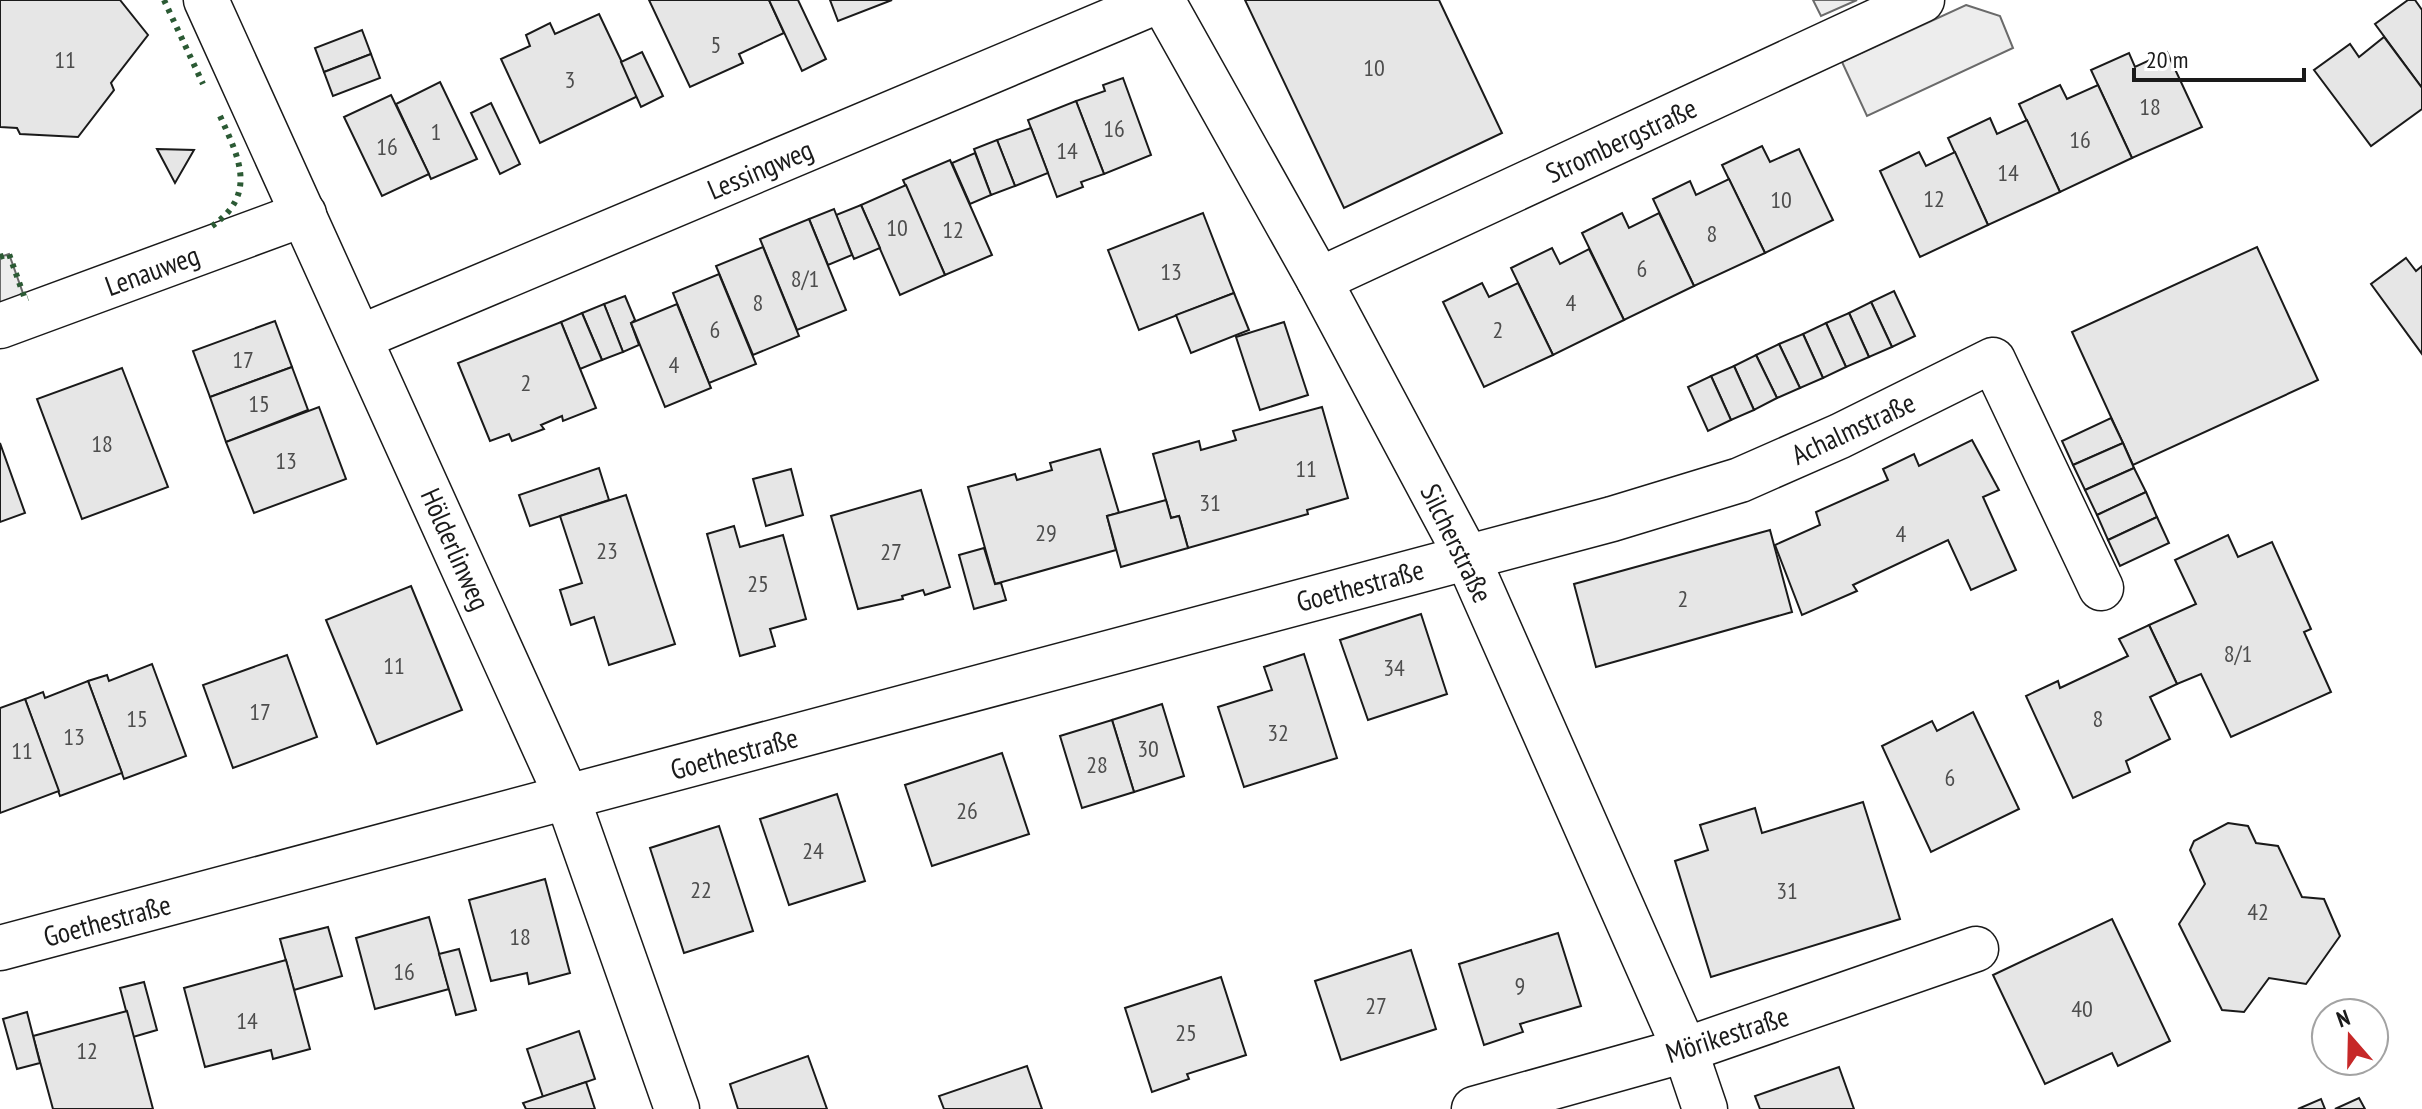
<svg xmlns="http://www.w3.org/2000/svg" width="2422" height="1109" font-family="'PT Sans Narrow',sans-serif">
<rect width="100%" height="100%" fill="#fff"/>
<g fill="#ededed" stroke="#6a6a6a" stroke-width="2">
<polygon points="1813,0 1857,0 1821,16"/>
<polygon points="1966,5 2000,16 2013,48 1867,116 1842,62"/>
<polygon points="9,254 25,299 0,308 0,257"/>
</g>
<g fill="#e6e6e6" stroke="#1a1a1a" stroke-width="2">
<polygon points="0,0 120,0 148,35 111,83 114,90 78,137 20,134 17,128 0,127"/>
<polygon points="649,0 769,0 784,33 739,54 743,63 690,87"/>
<polygon points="769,0 798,0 826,59 802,71"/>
<polygon points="830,0 892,0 838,21"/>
<polygon points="1245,0 1439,0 1502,133 1344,208"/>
<polygon points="2408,0 2415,0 2422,10 2422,88 2375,24"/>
<polygon points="599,14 638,96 540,143 501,59 530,46 526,35 550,23 555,34"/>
<polygon points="362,30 371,54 324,72 315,48"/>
<polygon points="2384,37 2422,88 2422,109 2371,146 2314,70 2350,44 2359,57"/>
<polygon points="642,52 663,96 641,107 621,62"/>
<polygon points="2167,52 2202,127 2132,158 2091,70 2129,53 2135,67"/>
<polygon points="371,54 380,78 333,96 324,72"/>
<polygon points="1123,78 1151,155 1104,174 1076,101 1105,91 1103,85"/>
<polygon points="440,82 477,159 431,179 396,104"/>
<polygon points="2060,85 2067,99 2098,85 2132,158 2060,192 2019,104"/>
<polygon points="391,95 429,174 382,196 344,117"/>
<polygon points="1076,101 1104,174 1081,182 1083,187 1057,197 1028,120"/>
<polygon points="491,103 520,164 500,174 471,113"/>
<polygon points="1990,118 1997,134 2027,120 2060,192 1988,225 1948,138"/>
<polygon points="1031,128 1048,173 1015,186 997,140"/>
<polygon points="997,140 1015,186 991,195 974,149"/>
<polygon points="1762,146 1770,162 1799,149 1833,220 1765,253 1722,165"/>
<polygon points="157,149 194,150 175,183"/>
<polygon points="1919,152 1926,166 1955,152 1988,225 1920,257 1880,171"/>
<polygon points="975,153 991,195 970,204 952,163"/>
<polygon points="950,160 992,255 945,275 903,180"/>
<polygon points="1729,179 1765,253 1694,286 1653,199 1690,181 1696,195"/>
<polygon points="906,185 945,275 900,295 861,205"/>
<polygon points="861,205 880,248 854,259 836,215"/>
<polygon points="834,209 852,255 828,265 809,219"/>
<polygon points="1203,213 1234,293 1139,330 1108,250"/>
<polygon points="1622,213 1629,228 1659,213 1694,286 1624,320 1582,233"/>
<polygon points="809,219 846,310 797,330 760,239"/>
<polygon points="763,247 799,336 753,355 716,266"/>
<polygon points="2257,247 2318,380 2133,465 2072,332"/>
<polygon points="1552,248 1560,264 1589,249 1624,320 1553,355 1511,268"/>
<polygon points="2406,258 2416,271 2422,266 2422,354 2371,284"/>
<polygon points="719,274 756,364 709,383 673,293"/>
<polygon points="1482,283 1489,297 1518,283 1553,355 1484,387 1443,302"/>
<polygon points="1894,291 1915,336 1892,347 1871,302"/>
<polygon points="1234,293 1249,330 1191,353 1176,315"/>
<polygon points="625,296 635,320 631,323 639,345 623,352 604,304"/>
<polygon points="1871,302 1892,347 1869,357 1849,313"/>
<polygon points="604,304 623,352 602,360 582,313"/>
<polygon points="677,304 711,388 665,407 631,323"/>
<polygon points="582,313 602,360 580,369 561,322"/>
<polygon points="1849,313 1869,357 1846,367 1826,323"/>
<polygon points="275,321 292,367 210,397 193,351"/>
<polygon points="561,322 596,408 563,421 562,416 541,425 544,429 512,441 509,434 490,441 458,363"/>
<polygon points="1284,322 1308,395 1260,410 1236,337"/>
<polygon points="1826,323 1846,367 1823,378 1803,334"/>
<polygon points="1803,334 1823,378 1800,388 1779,344"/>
<polygon points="1779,344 1800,388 1777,398 1756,355"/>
<polygon points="1756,355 1777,398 1754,410 1734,366"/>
<polygon points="1734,366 1754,410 1731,420 1711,376"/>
<polygon points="292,367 308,410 226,442 210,397"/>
<polygon points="122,368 168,487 82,519 37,399"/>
<polygon points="1711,376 1731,420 1708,431 1688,387"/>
<polygon points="319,407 346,479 254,513 226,442"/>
<polygon points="1322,407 1348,498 1307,510 1308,514 1188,548 1179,516 1171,518 1153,454 1199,441 1201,450 1236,440 1233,431"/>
<polygon points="2111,418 2123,443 2073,465 2062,441"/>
<polygon points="1972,440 1999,490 1983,497 2016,570 1971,590 1948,540 1853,585 1857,591 1802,615 1775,545 1820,525 1816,512 1888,480 1883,469 1914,454 1919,466"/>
<polygon points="0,443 25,513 0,522"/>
<polygon points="2123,443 2134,468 2085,490 2073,465"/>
<polygon points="1100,449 1119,513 1107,516 1116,550 995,584 968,487 1015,474 1017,480 1052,470 1050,463"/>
<polygon points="599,468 609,500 530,526 519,495"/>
<polygon points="2134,468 2146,492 2097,515 2085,490"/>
<polygon points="791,469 803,515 766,526 753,479"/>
<polygon points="921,490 950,587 925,595 923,590 902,596 903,599 858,609 831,516"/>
<polygon points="2146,492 2157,517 2108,540 2097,515"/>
<polygon points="626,495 675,644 609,665 594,617 571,625 560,590 582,583 560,516"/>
<polygon points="1166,500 1171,518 1179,516 1188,548 1121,567 1107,516"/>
<polygon points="2157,517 2169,543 2120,566 2108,540"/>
<polygon points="734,526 740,547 783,535 806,619 770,629 775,646 740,656 707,534"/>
<polygon points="1770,530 1792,612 1596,667 1574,584"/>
<polygon points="2228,535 2238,557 2272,542 2311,629 2304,632 2331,692 2231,737 2201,674 2177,684 2149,625 2196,604 2175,560"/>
<polygon points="984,548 995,584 1001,583 1006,600 974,609 959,555"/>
<polygon points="411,586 462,710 377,744 326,620"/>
<polygon points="1421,614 1447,694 1368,720 1340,640"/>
<polygon points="2149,625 2177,684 2150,697 2170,739 2126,761 2130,772 2073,798 2026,696 2058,681 2060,688 2128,656 2119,639"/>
<polygon points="1304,654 1337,758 1244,787 1218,707 1272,690 1264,667"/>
<polygon points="287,655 317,737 233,768 203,685"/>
<polygon points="152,664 186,756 124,779 88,681 107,675 109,681"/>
<polygon points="88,681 122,773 60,796 25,699 43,692 45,698"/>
<polygon points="25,699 59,791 0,813 0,708"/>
<polygon points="1162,704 1184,776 1134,792 1112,720"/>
<polygon points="1973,712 2019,809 1931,852 1882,746 1932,721 1937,731"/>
<polygon points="1112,720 1134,792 1082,808 1060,736"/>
<polygon points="1002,753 1029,834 932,866 905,785"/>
<polygon points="837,794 865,881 789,905 760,819"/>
<polygon points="1863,802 1900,919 1711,977 1675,861 1708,850 1700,825 1755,808 1762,833"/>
<polygon points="2228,823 2248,826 2256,843 2278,846 2302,897 2324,899 2340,936 2306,984 2269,978 2244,1012 2222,1010 2179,924 2205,884 2190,850 2194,841"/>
<polygon points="719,826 753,931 684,953 650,848"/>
<polygon points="545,879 570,973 529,984 527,973 491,981 469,900"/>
<polygon points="429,917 449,989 375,1009 356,938"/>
<polygon points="2112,919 2170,1041 2118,1066 2112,1053 2045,1084 1993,975"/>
<polygon points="328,927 342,976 294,990 280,939"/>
<polygon points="1558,933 1581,1006 1520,1024 1523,1032 1484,1045 1459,964"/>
<polygon points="459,949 476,1010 456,1015 439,954"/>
<polygon points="1411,950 1436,1029 1341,1060 1315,981"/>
<polygon points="286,960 310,1049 273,1059 271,1050 205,1067 184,988"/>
<polygon points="1221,977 1246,1055 1187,1074 1189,1079 1152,1092 1125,1008"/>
<polygon points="144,982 157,1030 133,1037 120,988"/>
<polygon points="127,1011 153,1109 53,1109 33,1036"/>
<polygon points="27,1012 40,1063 17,1069 3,1019"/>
<polygon points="579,1031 595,1079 543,1097 527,1049"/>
<polygon points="808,1056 827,1109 738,1109 730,1084"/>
<polygon points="1027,1066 1042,1109 944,1109 939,1096"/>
<polygon points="1839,1067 1854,1109 1760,1109 1755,1096"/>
<polygon points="586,1082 595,1109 526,1109 523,1103"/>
<polygon points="2359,1098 2365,1109 2335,1109"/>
<polygon points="2321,1099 2325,1109 2298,1109"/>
</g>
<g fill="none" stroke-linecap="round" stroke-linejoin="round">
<defs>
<g id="minor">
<polyline points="206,0 567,797 677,1109"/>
<polyline points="1162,0 1319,280 1467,557 1685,1050 1705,1109"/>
<polyline points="1319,280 1922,0"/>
<polyline points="0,326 304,214"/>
<polyline points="361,337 1160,0"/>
<polyline points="0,948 1612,519 1740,480 1840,436 1993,360 2101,588"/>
<polyline points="1474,1109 1685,1050 1976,949"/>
</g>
</defs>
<use href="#minor" stroke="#1a1a1a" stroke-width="47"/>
<use href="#minor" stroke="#fff" stroke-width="44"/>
<g stroke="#2b5a34" stroke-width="6" stroke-dasharray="4 6" stroke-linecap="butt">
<polyline points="164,0 203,84"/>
<path d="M212 226C258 194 239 158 220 116"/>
<polyline points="0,257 9,254 25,299 28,298"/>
</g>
</g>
<g text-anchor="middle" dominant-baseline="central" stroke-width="6" stroke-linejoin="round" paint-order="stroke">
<g font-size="24" fill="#4d4d4d">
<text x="716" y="44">5</text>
<text x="65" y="59">11</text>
<text x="1374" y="67">10</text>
<text x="570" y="79">3</text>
<text x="2150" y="106">18</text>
<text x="1114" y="128">16</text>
<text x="436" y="131">1</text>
<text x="2080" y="139">16</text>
<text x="387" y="146">16</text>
<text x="1067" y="150">14</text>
<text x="2008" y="172">14</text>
<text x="1934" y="198">12</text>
<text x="1781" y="199">10</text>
<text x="897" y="227">10</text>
<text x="953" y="229">12</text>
<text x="1712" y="233">8</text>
<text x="1642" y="268">6</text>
<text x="1171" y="271">13</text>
<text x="805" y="278">8/1</text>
<text x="758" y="302">8</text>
<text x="1571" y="302">4</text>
<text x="715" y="329">6</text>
<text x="1498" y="329">2</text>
<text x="243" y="359">17</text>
<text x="674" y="364">4</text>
<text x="526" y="382">2</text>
<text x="259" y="403">15</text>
<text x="102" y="443">18</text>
<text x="286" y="460">13</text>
<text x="1306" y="468">11</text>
<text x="1210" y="502">31</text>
<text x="1046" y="532">29</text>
<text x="1901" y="533">4</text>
<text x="607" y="550">23</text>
<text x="891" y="551">27</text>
<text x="758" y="583">25</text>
<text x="1683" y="598">2</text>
<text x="2238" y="653">8/1</text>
<text x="394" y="665">11</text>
<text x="1394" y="667">34</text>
<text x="260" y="711">17</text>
<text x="137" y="718">15</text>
<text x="2098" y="718">8</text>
<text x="1278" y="732">32</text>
<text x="74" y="736">13</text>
<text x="1148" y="748">30</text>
<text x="22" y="750">11</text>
<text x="1097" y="764">28</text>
<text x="1950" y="777">6</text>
<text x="967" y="810">26</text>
<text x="813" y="850">24</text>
<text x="701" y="889">22</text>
<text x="1787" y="890">31</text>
<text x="2258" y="911">42</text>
<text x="520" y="936">18</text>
<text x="404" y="971">16</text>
<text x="1520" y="985">9</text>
<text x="1376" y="1005">27</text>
<text x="2082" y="1008">40</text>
<text x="247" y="1020">14</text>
<text x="1186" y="1032">25</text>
<text x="87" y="1050">12</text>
</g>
<g font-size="28" fill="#1a1a1a" stroke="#fff">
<text transform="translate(1621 140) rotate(-25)">Strombergstraße</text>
<text transform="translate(760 169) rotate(-23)">Lessingweg</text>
<text transform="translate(152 270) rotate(-20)">Lenauweg</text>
<text transform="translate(1853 428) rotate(-25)">Achalmstraße</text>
<text transform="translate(1457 543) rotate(64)">Silcherstraße</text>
<text transform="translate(456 549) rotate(66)">Hölderlinweg</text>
<text transform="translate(1360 585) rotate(-15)">Goethestraße</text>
<text transform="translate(734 753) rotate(-15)">Goethestraße</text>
<text transform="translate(107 920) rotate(-15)">Goethestraße</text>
<text transform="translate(1727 1034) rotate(-18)">Mörikestraße</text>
</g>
</g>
<g transform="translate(2350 1037) rotate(340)"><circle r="38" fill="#ffffff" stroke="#a3a3a3" stroke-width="2"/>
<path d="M0-6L14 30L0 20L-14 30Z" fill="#c62828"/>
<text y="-12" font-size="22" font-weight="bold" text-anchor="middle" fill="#1a1a1a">N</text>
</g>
<path d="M2134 68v12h170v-12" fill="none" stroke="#1a1a1a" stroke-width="4"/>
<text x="2146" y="68" font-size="24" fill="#1a1a1a" stroke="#ffffff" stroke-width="6" paint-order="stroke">20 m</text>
</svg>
